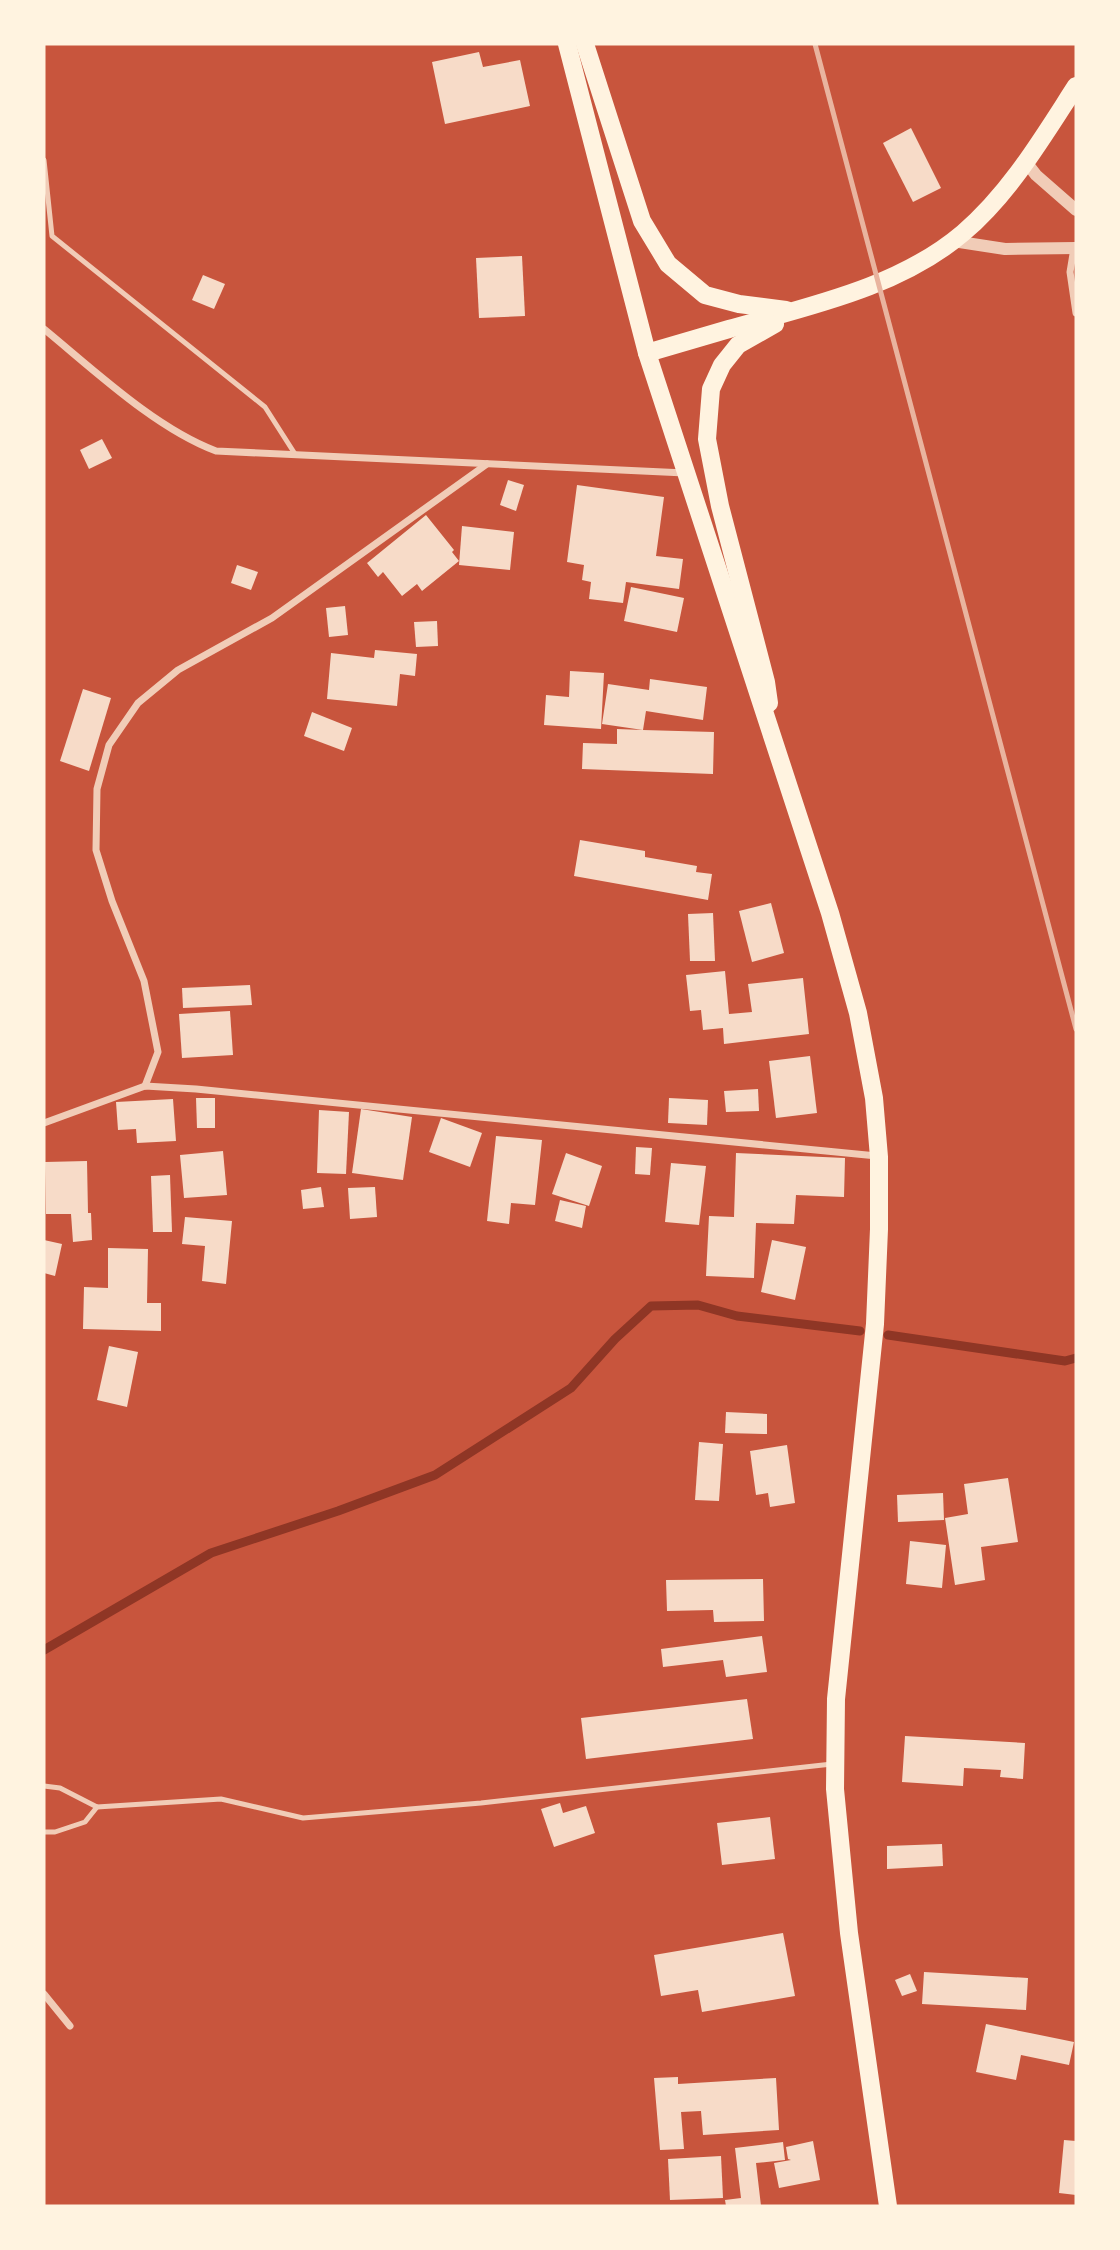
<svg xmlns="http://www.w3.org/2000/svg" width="1120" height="2250" font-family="'PT Sans',sans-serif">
<rect width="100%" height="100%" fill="#c8553d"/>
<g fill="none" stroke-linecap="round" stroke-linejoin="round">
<g stroke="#8f3625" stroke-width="9">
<polyline points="888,1335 1065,1361 1076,1358"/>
<polyline points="44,1650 211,1553 338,1511 435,1475 571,1388 615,1339 651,1306 698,1305 737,1316 860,1331"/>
</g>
</g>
<g fill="#f7dbc8">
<polygon points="479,52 483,67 520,60 530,106 445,124 432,62"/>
<polygon points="911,128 941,188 913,202 883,143"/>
<polygon points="522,256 525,316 479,318 476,258"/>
<polygon points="203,275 225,284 214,309 192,300"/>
<polygon points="102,439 112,458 89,469 80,450"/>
<polygon points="508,480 524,485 516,511 500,505"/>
<polygon points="577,485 664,497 656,556 683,559 679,589 626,582 623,603 589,599 591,582 582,580 584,565 567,562"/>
<polygon points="426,515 454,550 452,552 459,561 422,591 417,584 402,596 383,572 378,577 367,563"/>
<polygon points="462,526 514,532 510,570 459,565"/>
<polygon points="237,565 258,572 251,590 231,583"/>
<polygon points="631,587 684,598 677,632 624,621"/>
<polygon points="345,606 348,635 329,637 326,608"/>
<polygon points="437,621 438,646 416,647 414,622"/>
<polygon points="375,650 417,654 415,676 400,674 397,706 327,699 331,653 374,658"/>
<polygon points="570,671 604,673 601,729 544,725 546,695 569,697"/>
<polygon points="650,679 707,687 703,720 646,711 643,730 714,732 713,774 582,769 583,743 617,744 617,729 643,730 602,724 608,684 649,690"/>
<polygon points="83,689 111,698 89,771 60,761"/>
<polygon points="312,712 352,728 344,751 304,736"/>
<polygon points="580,840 645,851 645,857 697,866 696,872 712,874 708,900 574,876"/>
<polygon points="771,903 784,953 752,962 739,911"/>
<polygon points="713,913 715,961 690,961 688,914"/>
<polygon points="725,971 729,1014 752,1012 748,984 803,978 809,1034 724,1044 723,1028 703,1030 701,1010 690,1011 686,975"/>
<polygon points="250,985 252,1005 183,1008 182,988"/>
<polygon points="230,1011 233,1055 182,1058 179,1014"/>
<polygon points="810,1056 817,1113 776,1118 769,1061"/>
<polygon points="758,1089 759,1111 726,1112 724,1091"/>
<polygon points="196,1098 215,1098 215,1128 197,1128"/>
<polygon points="669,1098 708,1100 707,1125 668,1123"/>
<polygon points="173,1099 176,1141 137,1143 136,1129 118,1130 116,1102"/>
<polygon points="361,1109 412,1117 403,1180 352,1173"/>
<polygon points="319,1110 349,1112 346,1174 317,1173"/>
<polygon points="441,1118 482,1133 470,1167 429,1152"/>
<polygon points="496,1136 542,1140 535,1205 511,1203 509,1224 487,1221"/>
<polygon points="636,1147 652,1148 650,1175 635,1174"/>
<polygon points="223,1151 227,1195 184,1198 180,1155"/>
<polygon points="566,1153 602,1166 589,1206 552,1194"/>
<polygon points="736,1153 845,1158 844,1197 796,1195 794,1224 756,1223 754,1278 706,1276 709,1216 734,1217"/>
<polygon points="87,1161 88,1213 91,1213 92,1240 73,1242 71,1214 46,1214 45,1162"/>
<polygon points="671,1163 706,1166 699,1225 665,1222"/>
<polygon points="170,1175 172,1232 153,1232 151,1176"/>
<polygon points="321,1187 324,1207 303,1209 301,1190"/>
<polygon points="375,1187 377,1217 350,1219 348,1188"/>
<polygon points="560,1200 586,1206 582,1228 555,1221"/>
<polygon points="185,1217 232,1221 226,1284 202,1281 205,1246 182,1244"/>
<polygon points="44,1240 62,1244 55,1276 44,1273"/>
<polygon points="772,1240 806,1247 795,1300 761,1292"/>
<polygon points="108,1248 148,1249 147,1303 161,1303 161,1331 83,1329 84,1287 108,1288"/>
<polygon points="109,1346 138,1352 127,1407 97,1400"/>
<polygon points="726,1412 767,1414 767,1434 725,1433"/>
<polygon points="699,1442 723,1444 719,1501 695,1500"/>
<polygon points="787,1445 795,1503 770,1507 768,1493 756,1495 750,1451"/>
<polygon points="1008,1478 1018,1542 981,1547 985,1580 955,1585 945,1518 968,1514 964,1484"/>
<polygon points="943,1493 944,1520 898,1522 897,1495"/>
<polygon points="910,1541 946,1545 942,1588 906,1584"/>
<polygon points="763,1579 764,1621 714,1622 713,1610 667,1611 666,1580"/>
<polygon points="762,1636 767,1672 726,1677 723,1660 663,1667 661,1649"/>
<polygon points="747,1699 753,1739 586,1759 581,1718"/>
<polygon points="905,1736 1025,1743 1023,1779 1000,1777 1001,1770 964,1768 963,1786 902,1782"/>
<polygon points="560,1803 563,1813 586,1806 595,1833 554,1847 541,1809"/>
<polygon points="770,1817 775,1859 722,1865 717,1823"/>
<polygon points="942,1844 943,1866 887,1869 887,1846"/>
<polygon points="783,1933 795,1996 702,2012 698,1990 661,1996 654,1955"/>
<polygon points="924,1972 1028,1978 1026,2010 922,2004"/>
<polygon points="910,1974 917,1991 902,1996 895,1980"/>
<polygon points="986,2024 1074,2042 1069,2065 1021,2055 1016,2080 976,2072"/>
<polygon points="678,2077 678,2084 776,2078 779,2130 703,2135 701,2111 681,2112 684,2149 660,2150 654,2078"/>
<polygon points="1064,2140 1076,2141 1076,2195 1059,2193"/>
<polygon points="813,2141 820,2180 779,2188 774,2163 791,2160 788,2159 786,2147"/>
<polygon points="783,2142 785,2160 756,2163 761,2206 726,2206 725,2200 741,2198 735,2148"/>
<polygon points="721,2156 723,2198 670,2200 668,2159"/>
</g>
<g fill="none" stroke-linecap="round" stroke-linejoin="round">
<g stroke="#f1ccb7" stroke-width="5">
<polyline points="44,160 52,236 265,407 295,454"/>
<polyline points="44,1786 60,1788 97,1807 221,1799 303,1818 481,1803 832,1764"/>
<polyline points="44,1832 55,1832 85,1822 97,1807"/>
</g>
<g stroke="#f1ccb7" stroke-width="7">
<polyline points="1074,248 1070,272 1076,313"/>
<path d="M44 329C94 370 155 428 216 451L685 473"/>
<polyline points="145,1086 158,1052 144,981 112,901 96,850 97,789 109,745 138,703 178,670 272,618 487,464"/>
<polyline points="44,1123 145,1086 196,1089 877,1156"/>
<polyline points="44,1994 70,2026"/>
</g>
<g stroke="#f1ccb7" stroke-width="12">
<polyline points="1026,162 1036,175 1076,210"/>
<polyline points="953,241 1005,249 1076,248"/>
</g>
<g stroke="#fff3e0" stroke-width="18">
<polyline points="567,44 647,353 830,913 858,1013 874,1098 879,1157 879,1229 875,1324 836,1699 835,1789 849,1933 888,2206"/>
<polyline points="585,44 642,221 668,264 705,295 739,304 786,310"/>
<path d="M647 353C674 345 701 337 729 329 809 306 898 288 963 233 1010 193 1043 137 1076 86"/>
<polyline points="769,703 766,682 720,506 707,439 711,389 722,365 738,345 775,324"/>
</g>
<polyline stroke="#e9b49f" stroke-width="5" points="815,44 1076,1029"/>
</g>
<rect width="1120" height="2250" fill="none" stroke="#fff3e0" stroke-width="91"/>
</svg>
